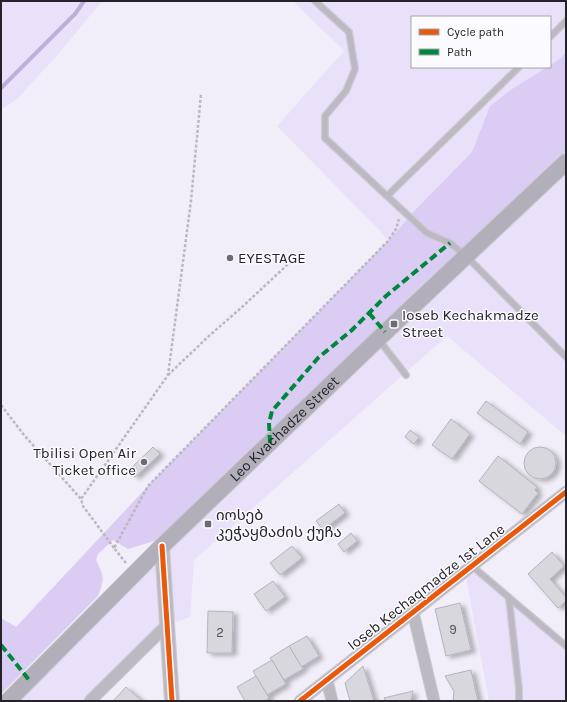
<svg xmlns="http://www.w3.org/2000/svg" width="567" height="702" font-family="Karla,'Noto Sans Georgian',sans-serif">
<defs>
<filter id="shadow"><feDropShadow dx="4.5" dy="2.5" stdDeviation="2" flood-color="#0004"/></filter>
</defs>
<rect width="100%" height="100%" fill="#f1eef9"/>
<g fill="#e9e0fa">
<polygon points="1,1 102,1 59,53 18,98 1,110"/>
<polygon points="293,1 566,1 566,52 561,58 550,65 550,17 412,17 412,67 547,67 512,89 490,106 472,152 416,209 388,241 381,232 277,126 344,51"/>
<polygon points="566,162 566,436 447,336 194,560 190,617 167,625 90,701 15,701"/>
<polygon points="472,566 566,646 566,701 489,701 465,572"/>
</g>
<path fill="#daccf3" d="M566 52V151L470 241 306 401 154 541 128 549 113 540 98 554 96 560C104 577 105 578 98 596L1 694V618L16 627 148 486 388 241 416 209 472 152 490 106 512 89 547 67H550V65L561 58Z"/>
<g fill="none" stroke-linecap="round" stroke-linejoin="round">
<polyline stroke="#beaeda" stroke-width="4" points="1,88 75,14 84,1"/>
</g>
<g fill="#d9d7de" stroke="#b5b3bb" filter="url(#shadow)">
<polygon points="486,401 528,432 520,444 477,413"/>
<polygon points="451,419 470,434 452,459 432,445"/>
<polygon points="410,430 419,437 414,444 405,437"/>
<circle cx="540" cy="463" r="16"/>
<polygon points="153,447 160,454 135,477 129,470"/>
<polygon points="498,456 537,487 535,490 538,493 522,514 479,481"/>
<polygon points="339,504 345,513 323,530 316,521"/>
<polygon points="351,533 357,541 344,552 338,544"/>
<polygon points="292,546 302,558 280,575 270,563"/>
<polygon points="552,552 564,566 550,579 566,597 566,601 558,608 528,574"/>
<polygon points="273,581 285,597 266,611 254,594"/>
<polygon points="460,603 471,650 446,656 435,609"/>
<polygon points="208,611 233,612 232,653 207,653"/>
<polygon points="307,636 319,656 301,667 289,646"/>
<polygon points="289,646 303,669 284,680 270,658"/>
<polygon points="272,660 286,684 267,695 253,671"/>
<polygon points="363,666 374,701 350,701 345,683"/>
<polygon points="471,670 478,701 453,701 454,691 445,676"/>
<polygon points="256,676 269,698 265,701 245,701 237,687"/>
<polygon points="126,687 141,700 140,701 116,701 114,700"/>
<polygon points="413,691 411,701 385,701 384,698"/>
</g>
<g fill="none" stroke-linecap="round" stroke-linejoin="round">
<defs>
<g id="service">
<polyline points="315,1 349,32 355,69 346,91 325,116 325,138 387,196"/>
<polyline points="550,37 566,21"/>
<polyline points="519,67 387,196 427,233 450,243 466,256 566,357"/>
<polyline points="379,340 406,375"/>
<polyline points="472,566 566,646"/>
<polyline points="509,598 519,689 519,701"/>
</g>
<g id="minor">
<polyline points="413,612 434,701"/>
<polyline points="327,680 332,701"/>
<polyline points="90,701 167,625"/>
<polyline points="300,701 566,492"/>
</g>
<polyline id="tertiary" points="162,546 172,701"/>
<g id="secondary">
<path id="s1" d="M8 701 162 546 378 339 566 162"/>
</g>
</defs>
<use href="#service" stroke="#cdcad3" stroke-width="8"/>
<use href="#minor" stroke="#cdcad3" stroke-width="13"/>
<use href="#tertiary" stroke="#cdcad3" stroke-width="16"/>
<use href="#secondary" stroke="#cdcad3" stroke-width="18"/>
<g stroke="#bbb8c2" stroke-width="2.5" stroke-dasharray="3 2" stroke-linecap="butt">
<polyline points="168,375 210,335 241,308 301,252"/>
<polyline points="1,405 24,435 81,499"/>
<polyline points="114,548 83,506 81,499 168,375 191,201 201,94"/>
<polyline points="126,563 114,548 148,486 388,241 396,229 399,219"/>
</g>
<use href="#service" stroke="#bdb9c3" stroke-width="5.5"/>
<use href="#minor" stroke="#bdb9c3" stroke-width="11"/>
<use href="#tertiary" stroke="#bdb9c3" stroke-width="14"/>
<use href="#secondary" stroke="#b3afba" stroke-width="16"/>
<g stroke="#00873e" stroke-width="4" stroke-dasharray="8 4" stroke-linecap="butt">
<polyline points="369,313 385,332"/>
<polyline points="270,443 269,423 272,411 318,358 352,330 386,296 450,243"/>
<polyline points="1,645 29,680"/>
</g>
<defs>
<g id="cycleway">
<polyline points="162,546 172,701"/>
<polyline points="300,701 566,492"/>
</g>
</defs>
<use href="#cycleway" stroke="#fbfafe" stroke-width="8"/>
<use href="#cycleway" stroke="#e8590c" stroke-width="5"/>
</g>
<g fill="#6c6a72" stroke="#fbfafe" stroke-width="1.5">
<circle cx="230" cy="258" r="4"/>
<rect x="390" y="320" width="8" height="8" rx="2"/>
<circle cx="144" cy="462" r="4"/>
<rect x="204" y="520" width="8" height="8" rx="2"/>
</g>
<g text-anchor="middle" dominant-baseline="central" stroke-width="3" stroke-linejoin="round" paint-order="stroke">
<g font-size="13" fill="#545258">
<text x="453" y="629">9</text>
<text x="220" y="632">2</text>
</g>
<g font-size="15" fill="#252329" stroke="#fbfafe" text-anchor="start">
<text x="238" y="258">EYESTAGE</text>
<text x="402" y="315">Ioseb Kechakmadze<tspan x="402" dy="17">Street</tspan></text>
<text x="136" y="453" text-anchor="end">Tbilisi Open Air<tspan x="136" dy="17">Ticket office</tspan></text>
<text x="216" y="515">იოსებ<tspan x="216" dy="17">კეჭაყმაძის ქუჩა</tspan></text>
</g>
<g font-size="15" fill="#252329" stroke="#fbfafe">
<text stroke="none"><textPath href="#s1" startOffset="388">Leo Kvachadze Street</textPath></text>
<text transform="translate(426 587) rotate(-38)">Ioseb Kechaqmadze 1st Lane</text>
</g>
</g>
<rect width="567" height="702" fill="none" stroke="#252329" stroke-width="4"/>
<rect x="411" y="16" width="140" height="52" fill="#fbfafe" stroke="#a5a4a9"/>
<rect x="419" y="29" width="20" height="6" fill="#e8590c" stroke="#a5a4a9"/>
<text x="447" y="36" font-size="12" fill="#252329">Cycle path</text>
<rect x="419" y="49" width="20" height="6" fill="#00873e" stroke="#a5a4a9"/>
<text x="447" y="56" font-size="12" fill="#252329">Path</text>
</svg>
